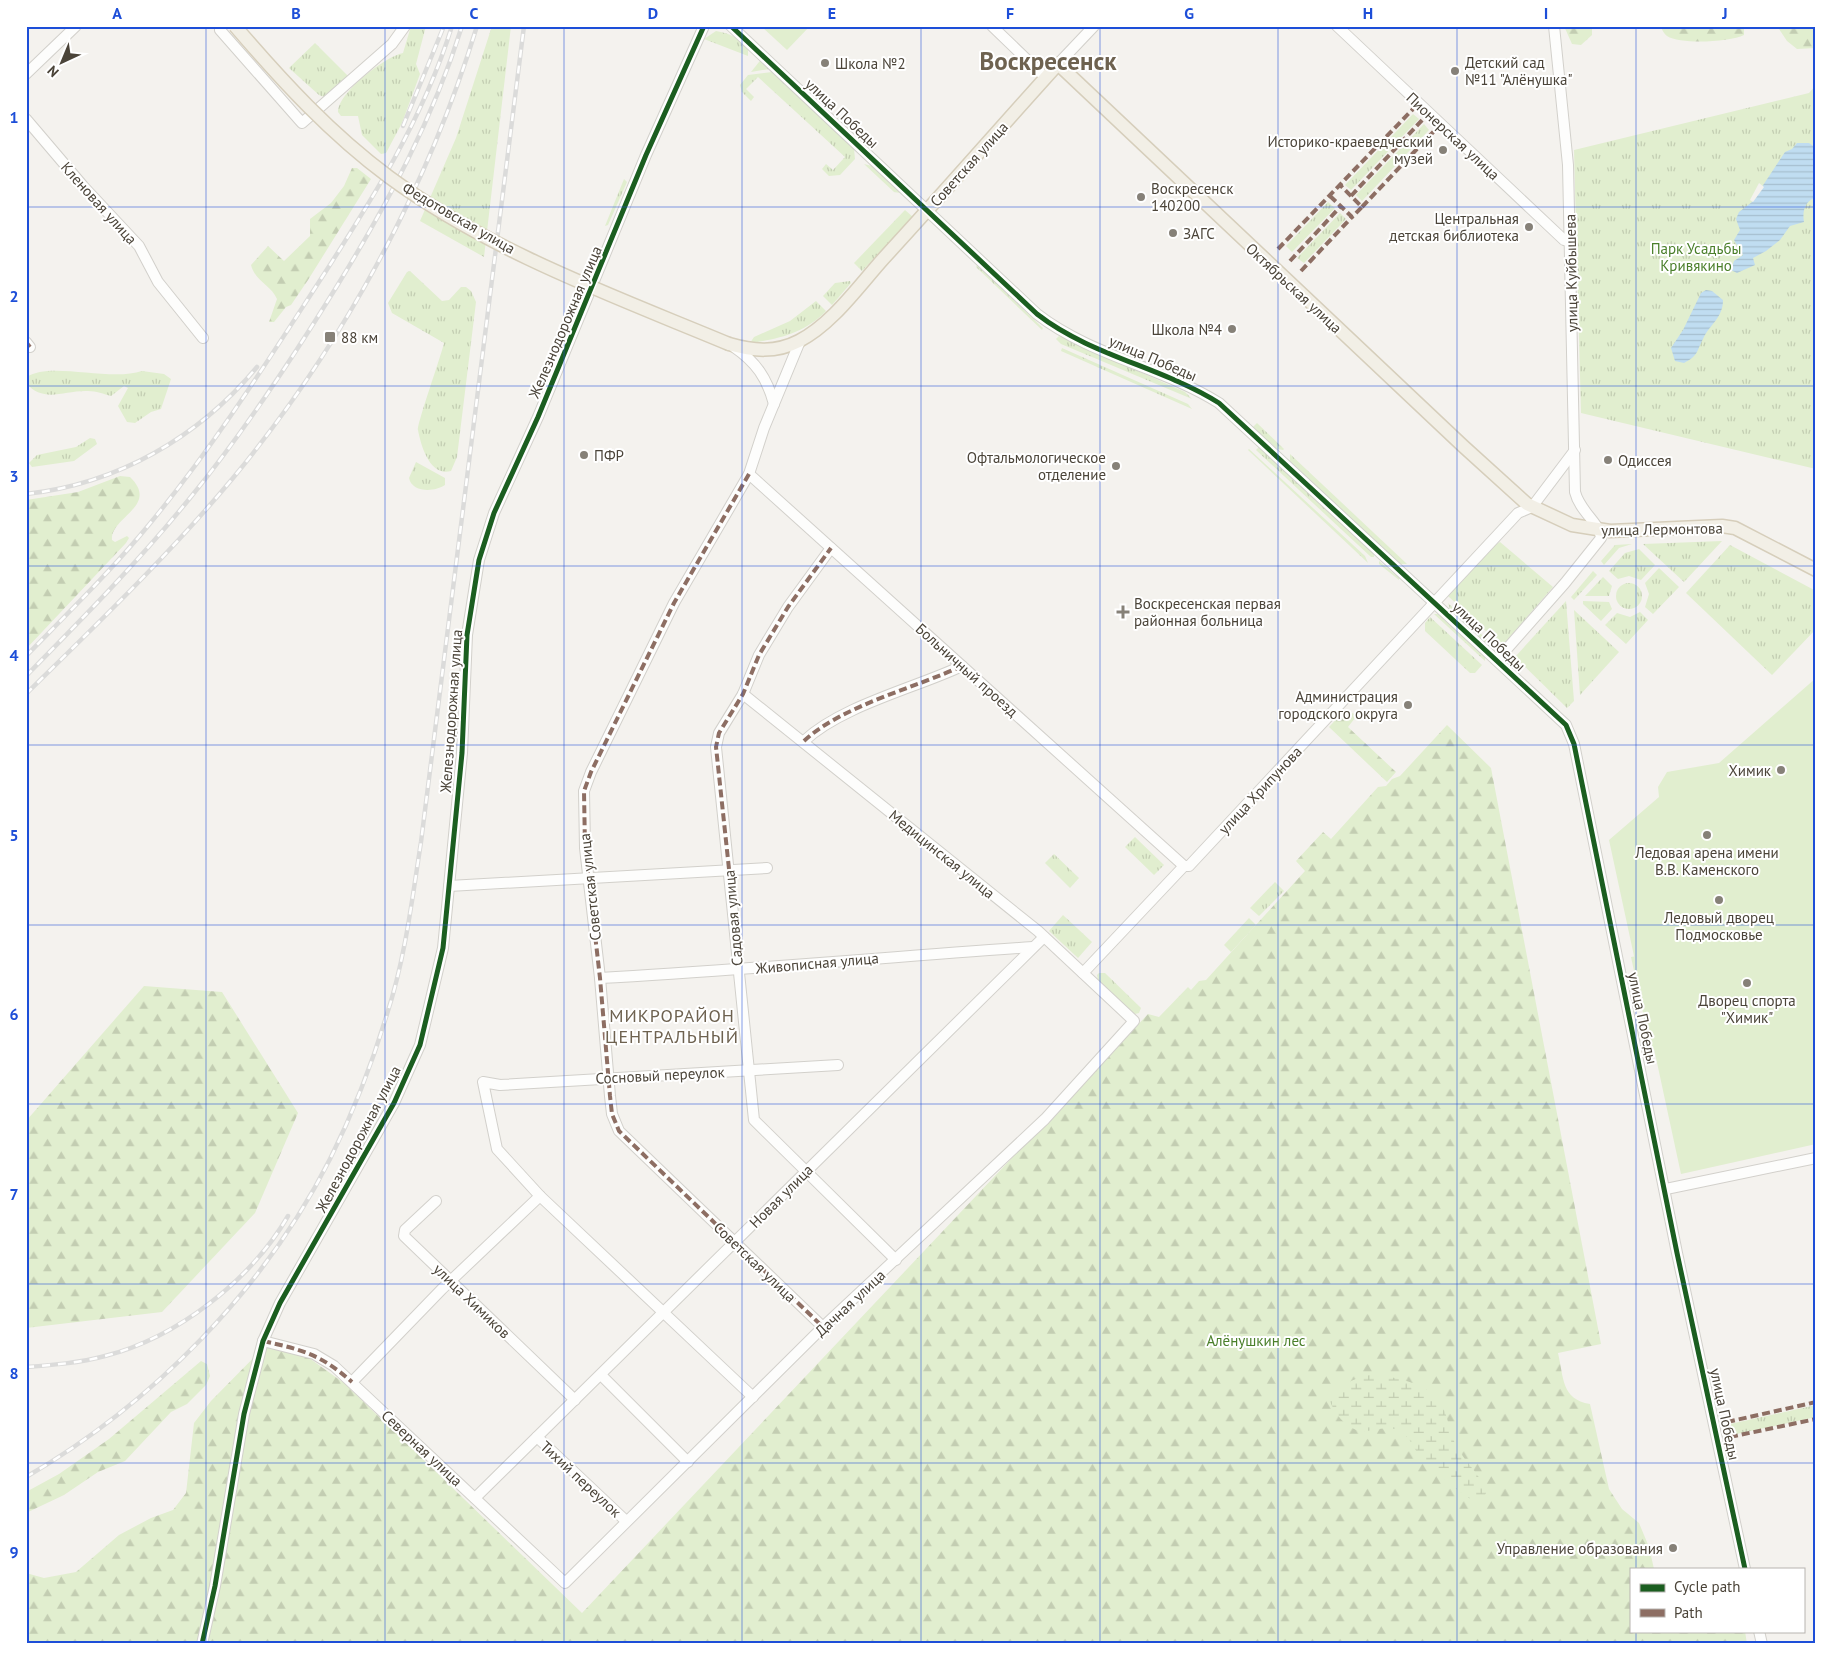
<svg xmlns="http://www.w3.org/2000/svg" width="1842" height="1670" font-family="'PT Sans',sans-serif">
<defs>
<pattern id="grass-tufts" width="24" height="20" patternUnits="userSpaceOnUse" patternTransform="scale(1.25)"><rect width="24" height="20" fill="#e1eecf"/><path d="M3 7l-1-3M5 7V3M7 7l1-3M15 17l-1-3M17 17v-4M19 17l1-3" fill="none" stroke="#c3cdb2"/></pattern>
<pattern id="forest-firs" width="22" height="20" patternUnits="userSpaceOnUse" patternTransform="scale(1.25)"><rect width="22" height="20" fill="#e1eecf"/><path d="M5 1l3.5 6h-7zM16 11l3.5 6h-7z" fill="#c3cdb2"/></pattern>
<pattern id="wetland-marsh" width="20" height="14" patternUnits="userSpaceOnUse" patternTransform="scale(1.25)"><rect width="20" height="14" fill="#e1eecf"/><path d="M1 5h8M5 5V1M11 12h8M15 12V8" fill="none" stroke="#c3cdb2"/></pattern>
<pattern id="water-rules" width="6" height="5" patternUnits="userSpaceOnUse" patternTransform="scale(1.25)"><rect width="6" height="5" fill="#c0ddf1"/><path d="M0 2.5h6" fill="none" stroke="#a6bfcf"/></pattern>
</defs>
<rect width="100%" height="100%" fill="#f4f2ee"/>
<g fill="url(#grass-tufts)">
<path d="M411 26H426L416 64 420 74 402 123 386 153 381 154 362 135 358 116H341L338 112C338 93 384 57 403 53Z"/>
<polygon points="492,26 511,26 484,257 420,221 456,138"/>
<path d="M716 31C729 33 741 38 748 50V56L704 39Z"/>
<polygon points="315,43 348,76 330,94 324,97 319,95 289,68"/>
<polygon points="760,61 769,69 751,72 759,62"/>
<polygon points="772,72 854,149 855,159 840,175 829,176 822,169 826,164 833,170 845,157 758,77 746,89 754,97 751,101 742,92 740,85 748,75"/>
<polygon points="1816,85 1816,469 1581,413 1574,150 1809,93"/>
<polygon points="1413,114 1419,119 1351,190 1345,185"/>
<polygon points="1424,124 1429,130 1362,201 1356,195"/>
<polygon points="864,164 872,166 900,193 894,192"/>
<polygon points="624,179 627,182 608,225 605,226"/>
<polygon points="1328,202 1335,208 1292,252 1286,246"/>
<polygon points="905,210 913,217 862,271 854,263"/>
<polygon points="1340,213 1346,219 1304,263 1297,258"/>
<polygon points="977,265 1043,328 1042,330 976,267"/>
<path d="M410 271 442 301 449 300 461 287H466L471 291 476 302 457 457 451 471C430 477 421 446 418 430 417 424 441 356 444 343L392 313 388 303 407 272Z"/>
<polygon points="850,281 851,283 832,305 823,296 835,283"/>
<path d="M816 301 826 311C805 333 779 339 750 343L754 337 790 321Z"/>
<polygon points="1059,336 1185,392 1192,399 1061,344 1056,339"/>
<polygon points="1062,348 1188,404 1192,409 1061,351"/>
<path d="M142 371 164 374 171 379 161 409 151 412 135 423 127 422 118 406 128 388 124 386 111 396C104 394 96 391 88 391 64 390 44 404 26 383L27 377C50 361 110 382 142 371Z"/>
<polygon points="1257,423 1284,449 1283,450 1277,449 1253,427"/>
<polygon points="90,438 95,439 97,444 74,461 32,467 29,463 37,455 76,447"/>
<polygon points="1259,447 1374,554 1374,557 1371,557 1256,450"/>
<polygon points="1249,449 1365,556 1368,563 1248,450"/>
<polygon points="1290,454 1407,564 1401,564 1290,461"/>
<path d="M416 462 445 478V485C435 492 412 493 409 478Z"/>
<polygon points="1722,541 1684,582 1643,544"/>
<polygon points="1500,542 1553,587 1502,646 1448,596 1492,547"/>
<polygon points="1632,544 1619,548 1604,565 1601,561 1615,545"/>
<polygon points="1730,545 1816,591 1816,629 1772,675 1686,593"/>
<polygon points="1639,549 1655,565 1641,580 1629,576 1618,579 1609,571 1625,553"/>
<polygon points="1379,561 1399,578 1399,580 1379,564"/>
<polygon points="1659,568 1679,587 1653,614 1645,607 1649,594 1645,583"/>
<polygon points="1593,571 1597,575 1574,600 1571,597"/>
<polygon points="1603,577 1612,586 1609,596 1585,596"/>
<circle cx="1629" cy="596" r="13"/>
<polygon points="1566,601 1574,701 1567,708 1515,657"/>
<polygon points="1583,601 1609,602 1612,609 1601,621 1583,604"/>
<polygon points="1448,603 1496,648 1491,648 1450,609"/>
<polygon points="1574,610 1619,652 1580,695"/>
<polygon points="1640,612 1648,620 1626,644 1605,625 1617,613 1630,617"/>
<polygon points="1434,614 1438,614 1485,657 1485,661"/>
<polygon points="1430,617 1482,665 1475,673 1470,673 1425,631 1425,623"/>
<polygon points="1135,837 1164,865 1154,875 1125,847"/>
<polygon points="1054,854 1079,878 1070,888 1045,863"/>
<polygon points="1275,882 1284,891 1259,916 1250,908"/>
<polygon points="1063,915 1092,942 1078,958 1049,931"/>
<polygon points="1649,954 1669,1046 1651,1050 1631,957"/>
<polygon points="1099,973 1105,973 1141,1008 1139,1013 1135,1014 1131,1012 1098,980 1097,975"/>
<polygon points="1816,1405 1816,1417 1732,1435 1730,1424"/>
</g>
<g fill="url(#forest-firs)">
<polygon points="1564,26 1592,26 1592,35 1581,45 1572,44"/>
<path d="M1660 26H1744V35C1730 42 1681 45 1667 36 1664 34 1662 29 1660 26Z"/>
<polygon points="1777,26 1816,26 1816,48 1797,49 1787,41"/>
<path d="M352 168H357L371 179 308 280 291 305 286 307 274 322H269L277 299C271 285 255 281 251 265L268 246 284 261 310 236V219L331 203 344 186Z"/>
<path d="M120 476 130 477C160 506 110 517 112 540L115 542 127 536 129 538 126 543 26 649V500L78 492Z"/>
<polygon points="1348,711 1354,714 1353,716 1355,718 1348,727 1396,772 1387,782 1329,727 1343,712"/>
<path d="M1447 725 1491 768 1601 1344 1558 1353C1564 1378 1561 1399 1590 1404L1609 1489 1622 1509 1639 1523 1649 1547 1654 1569H1631V1631H1745L1747 1644H26V1573L44 1578 76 1572 119 1535 151 1518 173 1510 186 1493 194 1423 211 1401 266 1345 309 1358 344 1383 582 1613 1148 1014 1159 1017 1188 987 1191 990 1199 981 1206 980 1305 871 1296 861 1323 832 1331 839 1378 787 1386 786 1392 779 1400 776Z"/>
<polygon points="144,986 222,992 298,1113 255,1213 162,1312 26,1328 26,1121"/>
<polygon points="201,1361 207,1364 210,1376 206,1385 187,1404 171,1412 125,1461 98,1472 64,1495 26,1513 26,1492 59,1474 109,1439"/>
</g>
<path fill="url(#wetland-marsh)" d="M1376 1374C1398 1379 1428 1382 1441 1404 1449 1417 1449 1434 1457 1447 1466 1463 1480 1475 1487 1491L1483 1499 1476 1502C1461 1495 1432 1469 1420 1456 1413 1448 1409 1434 1398 1430 1389 1426 1376 1430 1367 1431 1349 1433 1335 1415 1329 1399 1342 1383 1356 1377 1376 1374Z"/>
<g fill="#e1eecf">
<polygon points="761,26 810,26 787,50"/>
<polygon points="1816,678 1816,1144 1681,1174 1609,840 1659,797 1658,787 1667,772 1719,763"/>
<polygon points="1249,918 1256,925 1231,952 1224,945"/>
</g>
<g fill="url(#water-rules)">
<path d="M1797 143H1809L1816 148V197C1805 201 1802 211 1804 222L1790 226 1780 240 1766 251 1753 258 1755 265 1737 273 1731 270 1734 261 1743 255 1734 240 1740 230 1736 219 1739 212 1752 202 1785 152 1792 149Z"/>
<path d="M1706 290 1712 291 1723 300C1723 318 1710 324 1703 339 1696 352 1699 355 1684 363L1675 361 1671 348 1683 330 1701 293Z"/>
</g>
<polygon fill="#f4f2ee" points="1759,183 1764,187 1753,202 1750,200"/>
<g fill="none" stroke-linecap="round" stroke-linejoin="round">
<defs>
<g id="minor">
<polyline points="222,26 220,30 302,123 392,44 405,26"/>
<path d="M731 26 1037 314C1091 356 1162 367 1219 403L1566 725 1574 744 1677 1253 1745 1569"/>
<polyline points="992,26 1046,78"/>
<polyline points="1337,26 1564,240 1571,242"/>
<polyline points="1058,64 1094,26"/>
<polyline points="26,74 76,26"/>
<polyline points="26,119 83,186 139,246 158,282 203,338"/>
<polyline points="800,341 764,428 749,474 674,603 591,772 584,791 585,848 600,978 610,1096 612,1114 619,1131 823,1327"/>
<polyline points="26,342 30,347"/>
<path d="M734 347C756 362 767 378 774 404"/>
<polyline points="749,474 1184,866"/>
<polyline points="831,548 788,607 759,655 743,694 719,733 716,747 754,1120 896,1260"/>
<path d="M1497 660 1565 583 1601 538C1600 523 1580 512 1575 492L1568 165 1554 26"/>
<path d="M804 741C841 706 915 688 962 666"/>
<polyline points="449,886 767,868"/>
<polyline points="1083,973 1184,866 1189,866 1518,513 1532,507 1575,450"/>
<path d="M600 978C745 970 889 957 1033 947"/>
<polyline points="1666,1189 1816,1158"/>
<polyline points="436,1201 405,1230 404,1236 575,1400"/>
<polyline points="263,1341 314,1354 334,1366 565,1583 823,1327 1045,1119 1134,1021 1038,931 743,694"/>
<polyline points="601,1375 688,1462"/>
<polyline points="352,1382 442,1289 540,1196"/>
<polyline points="753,1397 540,1196 497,1149 483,1082 500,1085 838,1065"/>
<polyline points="537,1437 626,1521"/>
<polyline points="475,1498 1044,937"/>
<polyline points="1759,1631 1762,1644"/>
<polyline points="202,1644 215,1586 244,1414 263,1341 280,1303 394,1103 420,1045 443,948 462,753 467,635 479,560 494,513 538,417 646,155 704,26"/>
</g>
<path id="major" d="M729 344C753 351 776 353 799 341 832 324 858 287 883 259 942 195 999 129 1058 64L1463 446 1527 504 1572 525 1610 531 1722 526 1735 528 1816 570"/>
</defs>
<use href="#minor" stroke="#d2d0cb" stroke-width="12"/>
<use href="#major" stroke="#d6cebb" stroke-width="15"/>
<use href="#minor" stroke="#fdfdfc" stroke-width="10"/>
<use href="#major" stroke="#f2efe6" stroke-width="12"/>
<defs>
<g id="rail">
<polyline points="403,126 444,26"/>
<path d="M26 494C118 484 199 437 257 367"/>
<path d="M26 656C69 612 113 569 152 521 213 447 265 365 317 285 370 203 423 120 452 26"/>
<path d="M26 676C83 618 139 561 190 498 244 432 292 359 337 286 388 203 433 119 462 26"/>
<path d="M26 694C97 624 169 555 233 478 342 346 427 190 477 26"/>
<path d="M26 1367C53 1365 79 1363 105 1356 177 1338 251 1280 288 1216"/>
<path d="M26 1477C152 1404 264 1290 330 1159 353 1113 372 1064 387 1014 405 959 412 900 421 842L524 26"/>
</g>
</defs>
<use href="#rail" stroke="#dbdbda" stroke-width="4.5"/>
<use href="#rail" stroke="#fff" stroke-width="2.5" stroke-dasharray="8" stroke-linecap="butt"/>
<defs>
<path id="major-bridge" d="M235 26C282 81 331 134 389 177 491 252 614 296 729 344"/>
</defs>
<use href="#major-bridge" stroke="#d6cebb" stroke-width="15" stroke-linecap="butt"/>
<use href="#major-bridge" stroke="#f2efe6" stroke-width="12"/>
<g stroke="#8d6e63" stroke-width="4" stroke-dasharray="8 4" stroke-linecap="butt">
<polyline points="1330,196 1352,217 1362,207 1340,185"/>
<polyline points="1351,196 1425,117"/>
<polyline points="1362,207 1435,130"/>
<polyline points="1278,249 1413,109"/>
<polyline points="1290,261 1341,206"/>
<polyline points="1301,271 1352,217"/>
<polyline points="26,342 30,347"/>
<polyline points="749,474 674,603 591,772 584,791 585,848 600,978 610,1096 612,1114 619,1131 823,1327"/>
<path d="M804 741C841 706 915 688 962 666"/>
<polyline points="729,869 716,747 719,733 743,694 759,655 788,607 831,548"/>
<path d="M263 1341C303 1350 320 1354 352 1382"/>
<polyline points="1727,1422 1816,1402"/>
<polyline points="1730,1437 1816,1419"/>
</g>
<defs>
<g id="cycleway">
<path d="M731 26 1037 314C1091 356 1162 367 1219 403L1566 725 1574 744 1677 1253 1745 1569"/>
<polyline points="202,1644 215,1586 244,1414 263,1341 280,1303 394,1103 420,1045 443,948 462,753 467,635 479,560 494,513 538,417 646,155 704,26"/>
</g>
</defs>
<use href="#cycleway" stroke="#fff" stroke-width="8"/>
<use href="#cycleway" stroke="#1b5e20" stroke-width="5"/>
</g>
<path fill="none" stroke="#1d4ed8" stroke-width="1" stroke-opacity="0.55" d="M206 26V1644M385 26V1644M564 26V1644M742 26V1644M921 26V1644M1100 26V1644M1278 26V1644M1457 26V1644M1636 26V1569M26 207H1816M26 386H1816M26 566H1816M26 745H1816M26 925H1816M26 1104H1816M26 1284H1816M26 1463H1816M1636 1631V1644"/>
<g fill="#868178" stroke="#fff" stroke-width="2">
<circle cx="825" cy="63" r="5"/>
<circle cx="1455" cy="71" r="5"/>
<circle cx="1443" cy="150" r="5"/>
<circle cx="1141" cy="197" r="5"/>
<circle cx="1529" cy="227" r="5"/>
<circle cx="1173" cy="233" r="5"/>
<circle cx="1232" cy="329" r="5"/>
<rect x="324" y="331" width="12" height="12" rx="2.5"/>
<circle cx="584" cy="455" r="5"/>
<circle cx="1608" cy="460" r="5"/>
<circle cx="1116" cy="466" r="5"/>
<path d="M1120.5 604.5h5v5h5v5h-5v5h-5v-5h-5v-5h5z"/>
<circle cx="1408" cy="705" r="5"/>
<circle cx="1781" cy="770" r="5"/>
<circle cx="1707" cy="835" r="5"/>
<circle cx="1719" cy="900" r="5"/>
<circle cx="1747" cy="983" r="5"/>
<circle cx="1673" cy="1548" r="5"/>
</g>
<g text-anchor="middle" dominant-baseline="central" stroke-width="4" stroke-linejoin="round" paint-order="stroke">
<g font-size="15" fill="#4b4439" stroke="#fff" text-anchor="start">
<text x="1465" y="62">Детский сад<tspan x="1465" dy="17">№11 "Алёнушка"</tspan></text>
<text x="835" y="63">Школа №2</text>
<text x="1433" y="141" text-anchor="end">Историко-краеведческий<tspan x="1433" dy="17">музей</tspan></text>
<text x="1151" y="188">Воскресенск<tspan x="1151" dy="17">140200</tspan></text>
<text x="1519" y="218" text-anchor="end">Центральная<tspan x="1519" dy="17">детская библиотека</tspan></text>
<text x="1183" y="233">ЗАГС</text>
<text x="1222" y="329" text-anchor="end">Школа №4</text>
<text x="341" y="337">88 км</text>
<text x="594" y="455">ПФР</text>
<text x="1106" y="457" text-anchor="end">Офтальмологическое<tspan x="1106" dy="17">отделение</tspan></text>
<text x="1618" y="460">Одиссея</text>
<text x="1134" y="603">Воскресенская первая<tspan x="1134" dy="17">районная больница</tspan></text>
<text x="1398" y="696" text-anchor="end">Администрация<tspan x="1398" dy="17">городского округа</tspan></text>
<text x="1771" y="770" text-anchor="end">Химик</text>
<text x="1707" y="852" text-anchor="middle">Ледовая арена имени<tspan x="1707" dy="17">В.В. Каменского</tspan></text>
<text x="1719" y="917" text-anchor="middle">Ледовый дворец<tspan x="1719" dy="17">Подмосковье</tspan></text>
<text x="1747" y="1000" text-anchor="middle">Дворец спорта<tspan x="1747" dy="17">"Химик"</tspan></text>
<text x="1663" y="1548" text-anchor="end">Управление образования</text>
</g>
<g font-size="15" fill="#4b4439" stroke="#fff">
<text transform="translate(842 113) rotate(43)">улица Победы</text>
<text transform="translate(1453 136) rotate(43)">Пионерская улица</text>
<text transform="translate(969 164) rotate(-48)">Советская улица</text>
<text transform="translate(99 203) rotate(48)">Кленовая улица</text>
<text transform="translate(459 218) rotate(30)">Федотовская улица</text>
<text transform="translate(1571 273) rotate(-91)">улица Куйбышева</text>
<text transform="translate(1294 288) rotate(43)">Октябрьская улица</text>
<text transform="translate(565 322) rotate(-67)">Железнодорожная улица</text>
<text transform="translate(1153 358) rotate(23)">улица Победы</text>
<text transform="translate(1662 529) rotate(-1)">улица Лермонтова</text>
<text transform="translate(1489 636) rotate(43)">улица Победы</text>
<text transform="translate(967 670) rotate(42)">Больничный проезд</text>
<text transform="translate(451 711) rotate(-86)">Железнодорожная улица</text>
<text transform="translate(1260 790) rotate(-47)">улица Хрипунова</text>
<text transform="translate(942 854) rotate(39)">Медицинская улица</text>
<text transform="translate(590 887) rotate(-96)">Советская улица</text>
<text transform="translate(733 918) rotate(-95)">Садовая улица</text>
<text transform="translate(817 963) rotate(-5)">Живописная улица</text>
<text transform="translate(1643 1018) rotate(78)">улица Победы</text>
<text transform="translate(660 1075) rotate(-3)">Сосновый переулок</text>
<text transform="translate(358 1139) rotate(-62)">Железнодорожная улица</text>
<text transform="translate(781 1196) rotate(-45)">Новая улица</text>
<text transform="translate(755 1262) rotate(44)">Советская улица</text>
<text transform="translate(472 1301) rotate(44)">улица Химиков</text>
<text transform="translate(850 1303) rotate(-43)">Дачная улица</text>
<text transform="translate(1725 1414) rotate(78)">улица Победы</text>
<text transform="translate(422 1448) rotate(43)">Северная улица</text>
<text transform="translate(581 1479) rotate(43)">Тихий переулок</text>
</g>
<g font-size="15" fill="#4a7f2a" stroke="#fff">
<text x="1696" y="248">Парк Усадьбы<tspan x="1696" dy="17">Кривякино</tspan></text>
<text x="1256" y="1340">Алёнушкин лес</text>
</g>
<g font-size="18" letter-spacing="1" fill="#6e6250" stroke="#fff">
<text x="672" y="1015">МИКРОРАЙОН<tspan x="672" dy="21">ЦЕНТРАЛЬНЫЙ</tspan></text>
</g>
<g font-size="25" font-weight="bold" fill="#6e6250" stroke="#fff">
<text x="1048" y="61">Воскресенск</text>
</g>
</g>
<rect width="1842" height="1670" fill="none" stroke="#ffffff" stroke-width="55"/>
<rect x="1630" y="1568" width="175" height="65" fill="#ffffff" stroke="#b7b4b0"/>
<rect x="1640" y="1584" width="25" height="8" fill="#1b5e20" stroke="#b7b4b0"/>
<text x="1674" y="1592" font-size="15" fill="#4b4439">Cycle path</text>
<rect x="1640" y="1609" width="25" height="8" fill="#8d6e63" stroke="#b7b4b0"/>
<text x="1674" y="1618" font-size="15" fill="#4b4439">Path</text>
<g transform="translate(62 62) rotate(224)" stroke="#ffffff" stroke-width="4" paint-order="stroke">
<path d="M0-4L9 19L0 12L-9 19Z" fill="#4b4439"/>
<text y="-8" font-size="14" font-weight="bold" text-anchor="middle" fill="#4b4439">N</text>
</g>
<rect x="28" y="28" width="1786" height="1614" fill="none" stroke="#1d4ed8" stroke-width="2"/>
<g font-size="16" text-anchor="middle" font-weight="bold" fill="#1d4ed8">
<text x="117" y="19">A</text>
<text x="296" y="19">B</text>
<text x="474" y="19">C</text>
<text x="653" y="19">D</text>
<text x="832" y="19">E</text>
<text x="1010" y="19">F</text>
<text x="1189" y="19">G</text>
<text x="1368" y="19">H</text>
<text x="1546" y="19">I</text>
<text x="1725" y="19">J</text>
<text x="14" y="123">1</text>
<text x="14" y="302">2</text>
<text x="14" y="482">3</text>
<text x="14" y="661">4</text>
<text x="14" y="841">5</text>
<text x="14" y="1020">6</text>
<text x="14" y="1200">7</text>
<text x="14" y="1379">8</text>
<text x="14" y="1558">9</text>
</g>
</svg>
